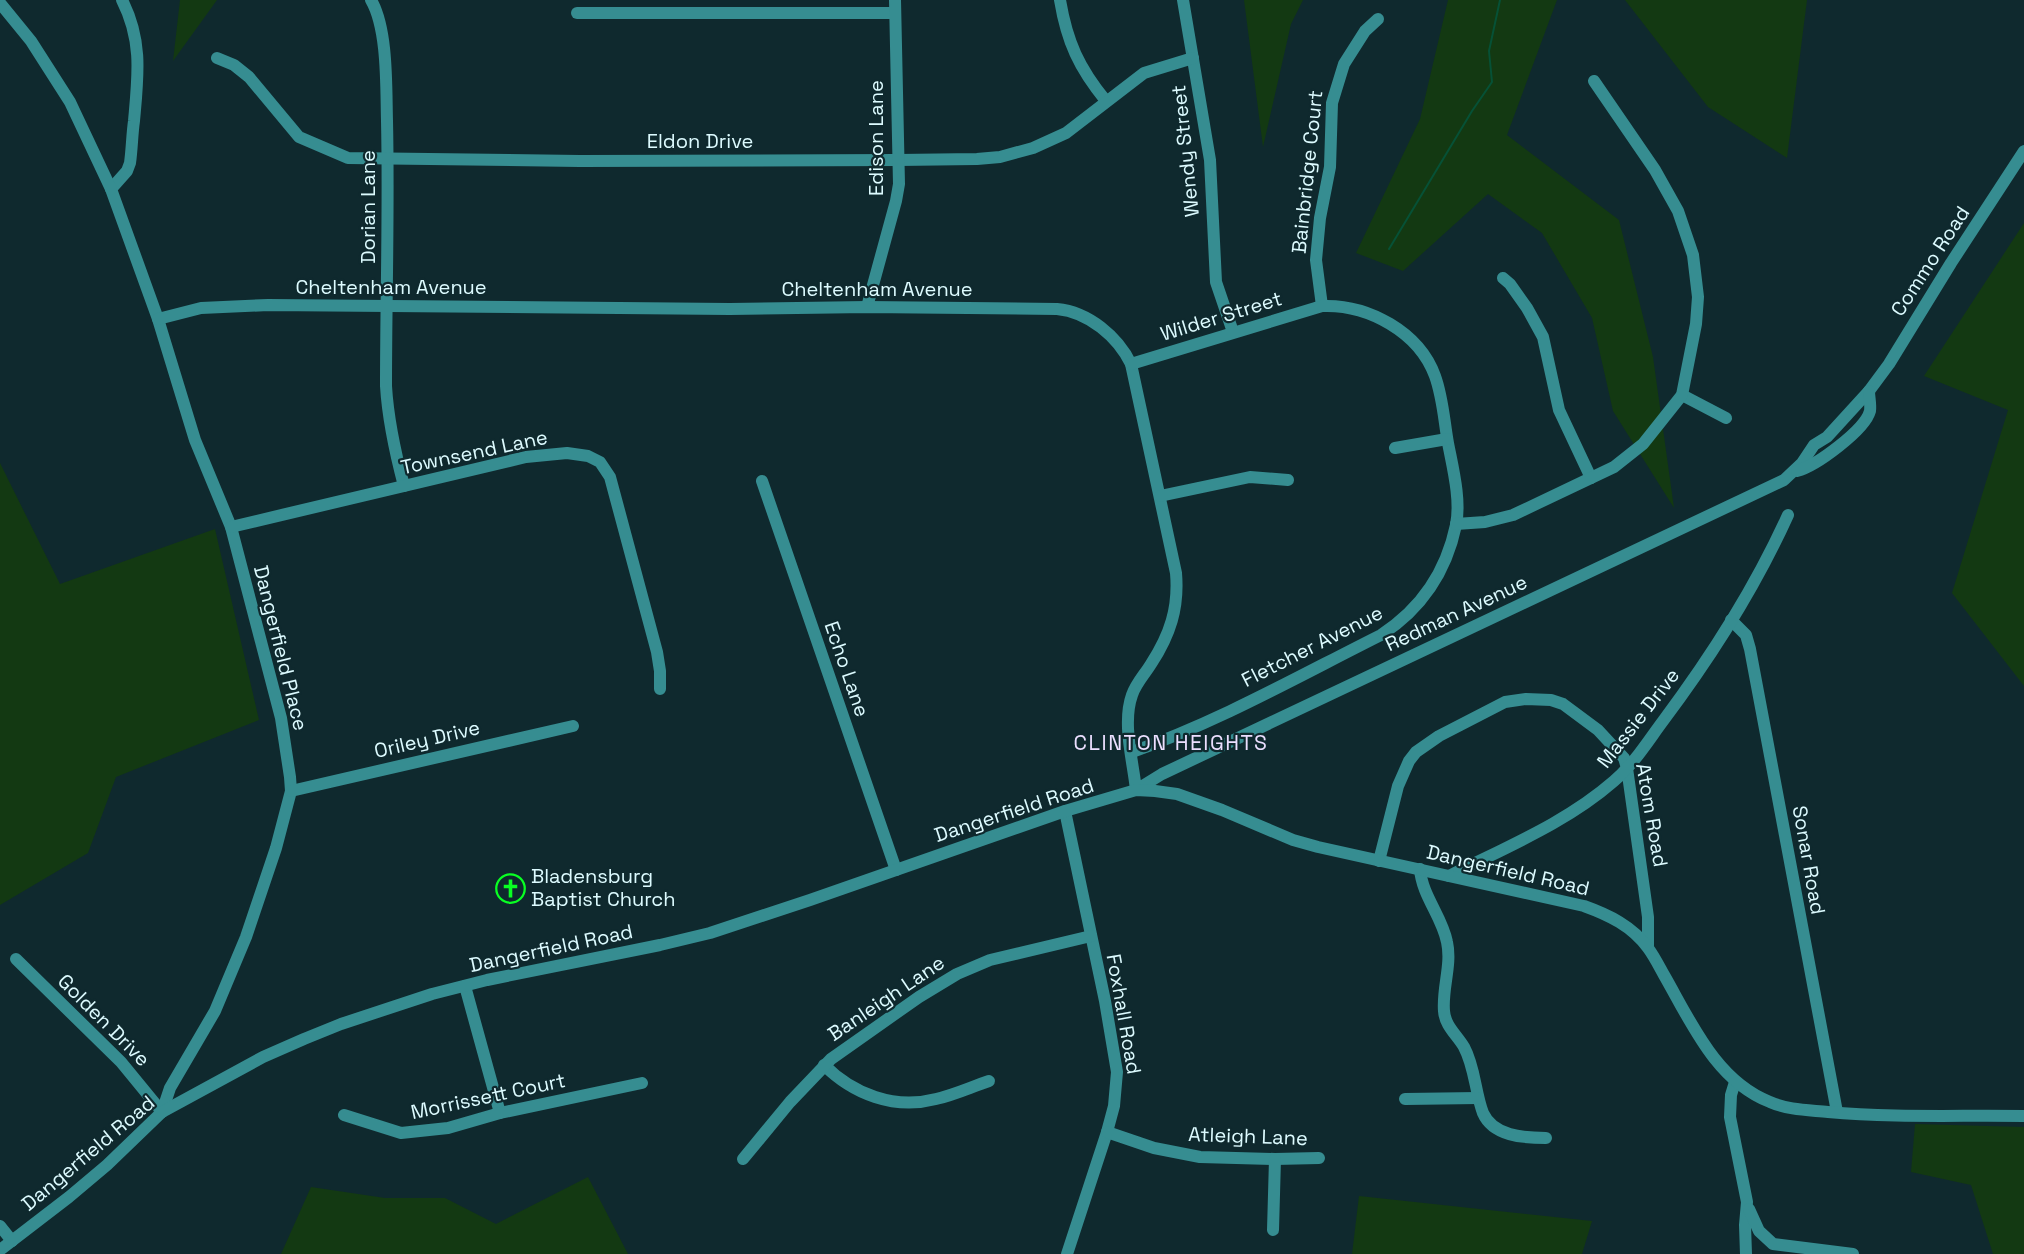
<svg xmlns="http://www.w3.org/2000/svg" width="2024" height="1254" font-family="'Space Grotesk',sans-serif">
<rect width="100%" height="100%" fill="#0f292e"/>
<g fill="#133912">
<polygon points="180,0 217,0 173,61"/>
<polygon points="1244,0 1303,0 1291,24 1263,147"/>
<polygon points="1448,0 1557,0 1507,135 1619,220 1653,357 1674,508 1613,411 1592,318 1542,233 1488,194 1403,271 1356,253 1420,119"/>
<polygon points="1625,0 1807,0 1787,158 1708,107"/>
<polygon points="2024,223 2024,686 1952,593 2008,410 1924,376"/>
<polygon points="0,463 60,584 215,529 259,720 116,777 88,853 0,905"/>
<polygon points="1915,1124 2024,1127 2024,1254 1993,1254 1971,1185 1911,1172"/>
<polygon points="588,1177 628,1254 281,1254 311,1187 385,1198 445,1198 496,1224"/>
<polygon points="1359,1196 1592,1221 1582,1254 1352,1254"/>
</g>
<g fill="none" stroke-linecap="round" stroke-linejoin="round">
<polyline stroke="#065136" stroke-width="2" points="1389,249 1472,111 1492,82 1489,51 1500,0"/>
<g stroke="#368d91" stroke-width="12">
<path d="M122 0C143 41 138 76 134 121 132 135 132 149 130 163L127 171 111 189 158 319 195 440 231 527 281 718 290 777 291 791 276 848 246 937 215 1011 170 1088 162 1112"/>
<path d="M371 0C388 29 386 87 387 121 389 209 386 297 386 386 388 420 395 452 404 486"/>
<path d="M1060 0C1067 42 1079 68 1106 101"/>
<polyline points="1183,0 1210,160 1216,282 1233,332"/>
<polyline points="0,3 31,41 70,102 111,189"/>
<polyline points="577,13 895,13"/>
<polyline points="217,58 234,65 249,77 299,137 348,158 580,161 898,160 977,159 1000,157 1033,148 1066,133 1144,73 1193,58"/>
<polyline points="1503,278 1510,284 1527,308 1543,337 1559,410 1591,478"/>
<polyline points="1322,306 1316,260 1320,218 1330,167 1332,103 1344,64 1365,31 1378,19"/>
<polyline points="867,307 896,201 899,184 895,0"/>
<path d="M158 319 201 308 268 305 730 309 867 307 1057 309C1089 312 1118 337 1131 364L1176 573C1179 608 1170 635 1151 664 1145 674 1136 683 1132 695 1122 723 1133 761 1136 790L1162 774 1784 480 1802 463 1814 445 1827 437 1869 391 1889 364 1951 263 2024 151"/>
<path d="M1131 364 1322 306C1368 304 1419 332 1435 376 1443 398 1444 421 1448 443 1453 469 1461 500 1456 525 1446 573 1421 609 1381 635 1299 676 1218 722 1132 752"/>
<polyline points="1682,395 1726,418"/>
<polyline points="1395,448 1447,439"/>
<path d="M1797 471C1816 466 1865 430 1870 411 1871 405 1869 397 1869 391"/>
<polyline points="762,481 896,870"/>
<polyline points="1160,496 1250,477 1288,480"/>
<polyline points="1456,524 1485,522 1513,515 1614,467 1643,444 1682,395 1696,324 1698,297 1693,255 1678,211 1655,170 1594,81"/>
<polyline points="231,527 526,457 567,453 588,456 600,462 610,477 657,652 660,671 660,689"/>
<polyline points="1731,620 1746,635 1750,649 1837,1112"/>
<polyline points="291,791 573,726"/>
<polyline points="1065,811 1105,1001 1117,1072 1114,1106 1107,1132 1067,1254"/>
<polyline points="1379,861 1398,786 1409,761 1416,752 1439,736 1505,702 1526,699 1551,700 1563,704 1598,730 1624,758 1627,768 1648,917 1648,947"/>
<path d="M1420 869C1422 896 1442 916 1447 942 1452 965 1442 988 1444 1011 1445 1026 1457 1035 1464 1047 1475 1067 1475 1092 1483 1113 1493 1136 1523 1138 1546 1138"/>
<path d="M1449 876C1506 847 1566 823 1614 781 1634 764 1648 741 1663 721 1711 657 1755 588 1788 515"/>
<polyline points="16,959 121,1062 162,1112"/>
<polyline points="465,986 500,1113"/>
<path d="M824 1065C853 1094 894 1110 936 1099 954 1095 971 1087 989 1081"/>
<polyline points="1735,1082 1731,1095 1730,1117 1747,1202 1745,1225 1746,1254"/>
<polyline points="1405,1099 1478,1098"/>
<polyline points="344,1115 401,1133 448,1128 500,1113 642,1083"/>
<polyline points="1107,1132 1154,1148 1200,1157 1275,1159 1319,1158"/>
<polyline points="743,1159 790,1102 831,1059 919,997 957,974 990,960 1091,936"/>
<polyline points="1749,1209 1759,1231 1773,1244 1853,1254"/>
<polyline points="0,1226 12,1241"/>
<polyline points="1273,1230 1275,1159"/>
<path d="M0 1250 69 1197 107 1165 162 1112 263 1057 304 1039 341 1024 432 994 487 980 660 945 710 933 810 900 1065 811 1136 790 1155 791 1177 794 1222 810 1293 840 1318 847 1584 906C1609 915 1632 926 1648 948 1654 956 1659 966 1664 975 1691 1022 1716 1081 1770 1102 1788 1110 1809 1110 1828 1112 1893 1118 1959 1115 2024 1116"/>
</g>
</g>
<defs>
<symbol id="church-ring" viewBox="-11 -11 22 22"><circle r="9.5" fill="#0f292e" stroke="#09ff23" stroke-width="1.5"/><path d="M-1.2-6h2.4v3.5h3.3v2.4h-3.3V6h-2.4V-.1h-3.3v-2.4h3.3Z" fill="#09ff23"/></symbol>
</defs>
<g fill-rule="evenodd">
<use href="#church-ring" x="494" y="872" width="33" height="33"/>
</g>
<g text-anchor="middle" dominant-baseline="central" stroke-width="4.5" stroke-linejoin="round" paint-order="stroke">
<g font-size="20" fill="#ddfbff" stroke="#0f292e">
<text transform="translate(876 138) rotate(-90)">Edison Lane</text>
<text x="700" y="141">Eldon Drive</text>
<text transform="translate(1185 151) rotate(-96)">Wendy Street</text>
<text transform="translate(1307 172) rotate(-84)">Bainbridge Court</text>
<text transform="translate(368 207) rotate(-90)">Dorian Lane</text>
<text transform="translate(1930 261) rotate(-57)">Commo Road</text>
<text x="391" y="287">Cheltenham Avenue</text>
<text x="877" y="289">Cheltenham Avenue</text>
<text transform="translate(1221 316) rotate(-17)">Wilder Street</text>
<text transform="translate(474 452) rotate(-12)">Townsend Lane</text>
<text transform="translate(1456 613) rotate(-25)">Redman Avenue</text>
<text transform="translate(1312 646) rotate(-27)">Fletcher Avenue</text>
<text transform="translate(281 648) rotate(76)">Dangerfield Place</text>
<text transform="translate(847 669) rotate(71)">Echo Lane</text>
<text transform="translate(1638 718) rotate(-52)">Massie Drive</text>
<text transform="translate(427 739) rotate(-13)">Oriley Drive</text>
<text transform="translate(1014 810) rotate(-18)">Dangerfield Road</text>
<text transform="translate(1652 815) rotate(80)">Atom Road</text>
<text transform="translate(1809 860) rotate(80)">Sonar Road</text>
<text transform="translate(1508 870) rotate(13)">Dangerfield Road</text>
<text transform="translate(551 948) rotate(-12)">Dangerfield Road</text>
<text transform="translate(886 998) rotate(-34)">Banleigh Lane</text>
<text transform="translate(1124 1014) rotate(80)">Foxhall Road</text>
<text transform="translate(104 1020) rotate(45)">Golden Drive</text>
<text transform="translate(488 1096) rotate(-12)">Morrissett Court</text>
<text transform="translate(1248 1136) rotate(2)">Atleigh Lane</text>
<text transform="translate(88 1153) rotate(-40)">Dangerfield Road</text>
</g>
<g font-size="20" fill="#ddfbff" stroke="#0f292e" text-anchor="start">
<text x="531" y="876">Bladensburg<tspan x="531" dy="23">Baptist Church</tspan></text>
</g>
<g font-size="21" letter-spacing="1.5" fill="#ebdfff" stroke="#0f292e">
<text x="1171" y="742">CLINTON HEIGHTS</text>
</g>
</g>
</svg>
